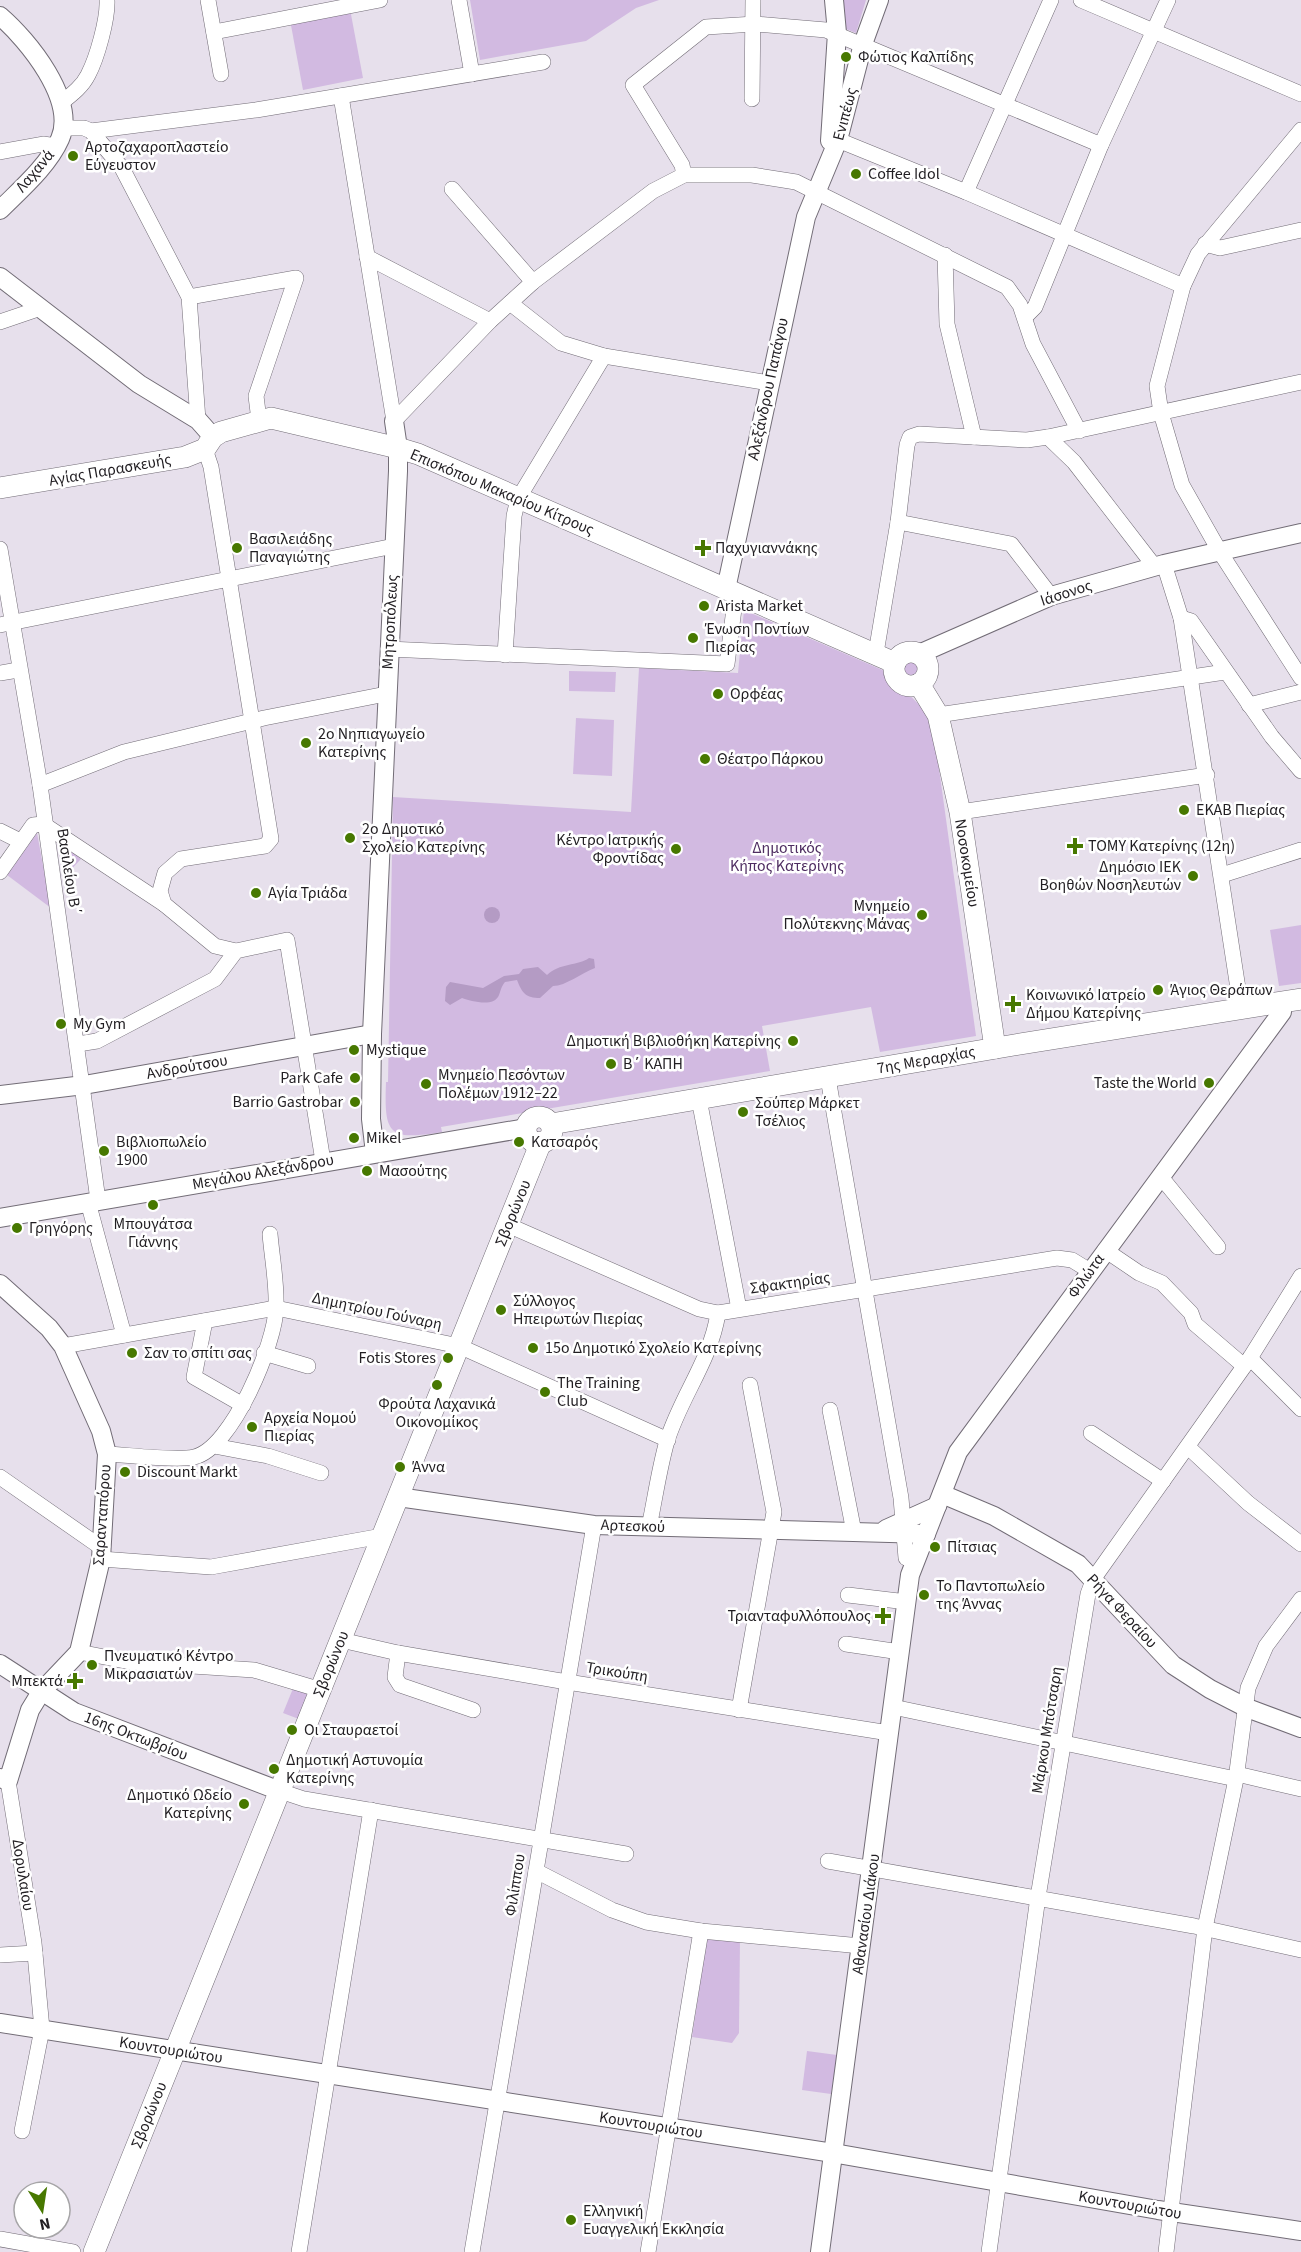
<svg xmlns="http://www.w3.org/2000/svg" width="1301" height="2252" font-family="'Source Sans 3',sans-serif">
<rect width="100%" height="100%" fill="#e7e0ec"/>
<g fill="#d2bae1">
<polygon points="470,0 659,0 636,8 586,41 480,60"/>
<polygon points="838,0 866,0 856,33 841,27"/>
<polygon points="350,9 363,78 303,90 290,20"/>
<path d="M744 610 887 672 932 718 976 1036 880 1052 871 1007 762 1026 770 1071 441 1127 442 1132C388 1141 384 1134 386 1082H388L393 797 631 812 639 668 738 673Z"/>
<circle cx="911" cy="668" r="7"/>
<polygon points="569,671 616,672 615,692 569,691"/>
<polygon points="576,718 614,720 612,776 573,774"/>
<polygon points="37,833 51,908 7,875"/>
<polygon points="61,842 81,859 65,876"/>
<polygon points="1301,925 1301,983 1279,986 1270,930"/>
<polygon points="294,1686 316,1693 304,1721 283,1713"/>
<polygon points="707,1937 740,1940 739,2033 732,2043 692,2037"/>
<polygon points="807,2051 837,2055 831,2094 802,2090"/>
</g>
<g fill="#b49bc4">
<circle cx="492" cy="915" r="8"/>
<path d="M589 958 594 959 595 968C581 973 566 986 553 986L540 998C526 998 522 993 517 980L505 982C501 987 501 990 499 995 494 1008 471 1001 462 998L450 1005 445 1001 446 987 450 982 483 988 504 976 519 974 523 969 538 967 547 975C559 963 578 966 589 958Z"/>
</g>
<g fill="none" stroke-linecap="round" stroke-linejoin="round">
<defs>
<g id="minor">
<polyline points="208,0 221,74"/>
<polyline points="459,0 472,74"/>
<polyline points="1081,0 1301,94"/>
<polyline points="214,32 380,0"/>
<polyline points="341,96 394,421"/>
<polyline points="752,99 753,0"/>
<path d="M61 103C71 95 82 87 88 75 97 58 108 19 107 0"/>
<polyline points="64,128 84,128 91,131 122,168 189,297 198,420"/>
<polyline points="1301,130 1198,254 1183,286 1157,386 1161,413 1182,485 1220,552 1301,678"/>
<polyline points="91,131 256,110 543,62"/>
<polyline points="838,140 966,192 1183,286"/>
<polyline points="0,152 43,144 56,146"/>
<polyline points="684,175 682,165 633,85 706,27 755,24 826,30 1101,145"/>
<polyline points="452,189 533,282"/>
<polyline points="966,192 1051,0"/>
<polyline points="1205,244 1220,248 1301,230"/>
<polyline points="945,255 947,324 974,437"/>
<polyline points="367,257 490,321"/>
<polyline points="189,297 296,278 256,396 259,420"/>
<polyline points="510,303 561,343 604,356 769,383"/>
<polyline points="1025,317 1035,307 1101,145 1168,0"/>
<polyline points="0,322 41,308"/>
<polyline points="394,421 490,321 533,282 653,191 684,175 752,175 796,182 1007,287 1020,305 1033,344 1079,431"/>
<polyline points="1048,437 1074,462 1155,567"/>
<polyline points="205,449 211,467 271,839 265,846 181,859 165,873 160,891 164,904 215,946 236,951"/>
<polyline points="898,522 1011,544 1051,596"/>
<polyline points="0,549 40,785 98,1200"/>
<polyline points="1164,564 1181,618 1241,1008"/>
<polyline points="1181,618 1191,621 1272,737 1301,771"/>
<polyline points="0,625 394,546"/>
<polyline points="388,649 727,664 736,593"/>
<polyline points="876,653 898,522 907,445 910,437 919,434 1027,440 1048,437 1301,382"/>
<polyline points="505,655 514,516 518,499 604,356"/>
<polyline points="0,673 18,670"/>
<polyline points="1249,705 1301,692"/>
<polyline points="938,715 1225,672"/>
<polyline points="40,785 124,752 264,718 386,694"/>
<polyline points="960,812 1207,775"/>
<polyline points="43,824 164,904"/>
<polyline points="0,831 20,841"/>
<polyline points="0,872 33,825 43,824"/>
<polyline points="1222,875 1301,850"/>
<polyline points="78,1044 97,1041 215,979 236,951 287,940 323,1161"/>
<polyline points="828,1078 901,1498 906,1558"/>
<polyline points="699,1099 739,1309"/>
<polyline points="1161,1177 1218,1247"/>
<polyline points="88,1202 124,1335"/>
<polyline points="508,1225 699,1309 718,1313 1057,1258 1072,1260 1090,1271"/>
<polyline points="1105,1250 1139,1273 1162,1283 1191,1313 1195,1324 1244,1366"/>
<polyline points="205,1321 194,1377 243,1405"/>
<polyline points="63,1346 276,1308 459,1346 668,1440"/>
<polyline points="264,1353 308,1366"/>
<polyline points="1250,1358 1301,1409"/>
<polyline points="830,1410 854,1532"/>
<polyline points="1091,1433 1163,1481"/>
<polyline points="214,1446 268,1456 321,1473"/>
<polyline points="1188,1447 1248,1503 1301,1544"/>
<path d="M107 1454C128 1455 176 1461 194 1457 232 1449 276 1342 276 1307 277 1283 272 1258 270 1234"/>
<polyline points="0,1477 102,1548"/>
<path d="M649 1527C655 1499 659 1469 667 1441 681 1396 711 1360 718 1313"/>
<polyline points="101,1559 211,1567 382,1536"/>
<polyline points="848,1595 907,1602"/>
<polyline points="341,1640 398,1653 561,1681 889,1733"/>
<polyline points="846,1644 900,1652"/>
<polyline points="79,1652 130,1662 254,1670 321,1690"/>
<polyline points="398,1653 395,1677 400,1685 473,1710"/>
<polyline points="893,1707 1236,1779"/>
<polyline points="739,1710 774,1512 750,1385"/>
<polyline points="1237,1774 1301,1789"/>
<polyline points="8,1781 34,1943 42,2029 22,2131"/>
<polyline points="280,1791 304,1799 626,1854"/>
<polyline points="828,1861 1194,1926 1301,1950"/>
<polyline points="536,1871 612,1910 646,1922 701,1931 861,1946"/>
<polyline points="0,1955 35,1953"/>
<polyline points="0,2239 73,2252"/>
<polyline points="299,2252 371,1810"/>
<polyline points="472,2252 594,1525"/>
<polyline points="648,2252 701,1931"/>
<polyline points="989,2252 1038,1897 1088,1594 1094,1578 1250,1358 1301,1276"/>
<polyline points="1166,2252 1205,1928 1236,1779 1248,1688 1266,1646 1301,1599"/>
</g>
<g id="tertiary">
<path d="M0 16C28 40 77 100 60 139 48 166 21 189 0 210"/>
<polyline points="830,141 837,33 834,0"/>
<polyline points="0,277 139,384 198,420 213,437"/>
<polyline points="726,589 806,217 838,140 863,44 879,0"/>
<polyline points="919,654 1051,596 1164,564 1301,533"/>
<polyline points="0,1095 84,1085 372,1034"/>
<polyline points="375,1153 371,1119 372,1034 398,471 398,448 394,421"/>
<polyline points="0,1218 526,1128"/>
<polyline points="0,1284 49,1328 63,1346 101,1431 107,1454 101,1559 79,1652 41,1692 30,1710 8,1781 0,1778"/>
<polyline points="942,1494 994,1516 1078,1564 1173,1665 1210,1689 1247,1708 1301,1728"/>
<polyline points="398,1497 594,1525 926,1534"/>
<polyline points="886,1529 937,1506"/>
<polyline points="0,1664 74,1712 280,1791"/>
<polyline points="0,2023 833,2153 1158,2210 1301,2231"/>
<polyline points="820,2252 910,1575 958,1452 1282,1012 1282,1002"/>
</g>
<g id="secondary">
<polyline points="0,488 185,457 205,449 213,437 221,432 271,418 398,448 418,454 895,663"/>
<circle cx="911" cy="669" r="17"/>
<polyline points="919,684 938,715 960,812 995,1048"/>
<circle cx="539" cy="1130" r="13"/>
<polyline points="551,1124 1014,1045 1301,999"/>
<polyline points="94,2252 541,1142"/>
</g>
</defs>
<use href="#minor" stroke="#726c76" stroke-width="16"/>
<use href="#tertiary" stroke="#726c76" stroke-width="20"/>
<use href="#secondary" stroke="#726c76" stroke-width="22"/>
<use href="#minor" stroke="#fff" stroke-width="15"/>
<use href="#tertiary" stroke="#fff" stroke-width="18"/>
<use href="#secondary" stroke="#fff" stroke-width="21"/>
</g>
<g fill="#477800" stroke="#fff" stroke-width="2">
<circle cx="846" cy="57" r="6"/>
<circle cx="73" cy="156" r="6"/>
<circle cx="856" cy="174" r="6"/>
<circle cx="237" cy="548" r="6"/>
<path d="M700 539h6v6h6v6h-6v6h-6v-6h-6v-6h6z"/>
<circle cx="704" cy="606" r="6"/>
<circle cx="693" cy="638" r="6"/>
<circle cx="718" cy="694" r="6"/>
<circle cx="306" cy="743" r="6"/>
<circle cx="705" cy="759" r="6"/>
<circle cx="1184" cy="810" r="6"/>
<circle cx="350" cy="838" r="6"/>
<path d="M1072 837h6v6h6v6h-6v6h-6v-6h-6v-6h6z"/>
<circle cx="676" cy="849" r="6"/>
<circle cx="1193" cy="876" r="6"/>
<circle cx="256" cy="893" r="6"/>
<circle cx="922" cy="915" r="6"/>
<circle cx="1158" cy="990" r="6"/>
<path d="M1010 995h6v6h6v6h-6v6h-6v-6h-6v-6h6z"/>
<circle cx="61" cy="1024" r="6"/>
<circle cx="793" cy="1041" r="6"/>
<circle cx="354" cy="1050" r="6"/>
<circle cx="611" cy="1064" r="6"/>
<circle cx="355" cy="1078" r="6"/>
<circle cx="1209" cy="1083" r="6"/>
<circle cx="426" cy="1084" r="6"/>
<circle cx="355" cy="1102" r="6"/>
<circle cx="743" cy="1112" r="6"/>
<circle cx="354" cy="1138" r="6"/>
<circle cx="519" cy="1142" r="6"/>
<circle cx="104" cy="1151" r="6"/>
<circle cx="367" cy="1171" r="6"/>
<circle cx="153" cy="1205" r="6"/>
<circle cx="17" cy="1228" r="6"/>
<circle cx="501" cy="1310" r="6"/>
<circle cx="533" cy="1348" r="6"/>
<circle cx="132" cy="1353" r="6"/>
<circle cx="448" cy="1358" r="6"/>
<circle cx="437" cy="1385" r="6"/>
<circle cx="545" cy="1392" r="6"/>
<circle cx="252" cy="1427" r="6"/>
<circle cx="400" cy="1467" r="6"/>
<circle cx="125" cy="1472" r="6"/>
<circle cx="935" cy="1547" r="6"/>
<circle cx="924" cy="1595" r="6"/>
<path d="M880 1607h6v6h6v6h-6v6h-6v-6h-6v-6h6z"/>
<circle cx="92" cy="1665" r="6"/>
<path d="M72 1672h6v6h6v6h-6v6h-6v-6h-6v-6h6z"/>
<circle cx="292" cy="1730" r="6"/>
<circle cx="274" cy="1769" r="6"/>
<circle cx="244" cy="1804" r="6"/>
<circle cx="571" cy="2220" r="6"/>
</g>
<g text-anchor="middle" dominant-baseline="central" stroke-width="5" stroke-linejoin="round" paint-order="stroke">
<g font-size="16" fill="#211e22" stroke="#fff" text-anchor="start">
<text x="858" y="57">Φώτιος Καλπίδης</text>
<text x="85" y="147">Αρτοζαχαροπλαστείο<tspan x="85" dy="18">Εύγευστον</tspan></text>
<text x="868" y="174">Coffee Idol</text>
<text x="249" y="539">Βασιλειάδης<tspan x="249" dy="18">Παναγιώτης</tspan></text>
<text x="715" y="548">Παχυγιαννάκης</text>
<text x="716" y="606">Arista Market</text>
<text x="705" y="629">Ένωση Ποντίων<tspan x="705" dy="18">Πιερίας</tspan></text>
<text x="730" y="694">Ορφέας</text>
<text x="318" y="734">2ο Νηπιαγωγείο<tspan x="318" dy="18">Κατερίνης</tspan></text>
<text x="717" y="759">Θέατρο Πάρκου</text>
<text x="1196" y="810">ΕΚΑΒ Πιερίας</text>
<text x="362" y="829">2ο Δημοτικό<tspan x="362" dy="18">Σχολείο Κατερίνης</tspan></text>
<text x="664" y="840" text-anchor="end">Κέντρο Ιατρικής<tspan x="664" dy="18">Φροντίδας</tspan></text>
<text x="1088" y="846">ΤΟΜΥ Κατερίνης (12η)</text>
<text x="1181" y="867" text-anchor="end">Δημόσιο ΙΕΚ<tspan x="1181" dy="18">Βοηθών Νοσηλευτών</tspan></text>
<text x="268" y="893">Αγία Τριάδα</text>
<text x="910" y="906" text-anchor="end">Μνημείο<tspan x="910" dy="18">Πολύτεκνης Μάνας</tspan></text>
<text x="1170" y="990">Άγιος Θεράπων</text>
<text x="1026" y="995">Κοινωνικό Ιατρείο<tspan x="1026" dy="18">Δήμου Κατερίνης</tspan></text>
<text x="73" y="1024">My Gym</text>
<text x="781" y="1041" text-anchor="end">Δημοτική Βιβλιοθήκη Κατερίνης</text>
<text x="366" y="1050">Mystique</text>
<text x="623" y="1064">Β΄ ΚΑΠΗ</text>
<text x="438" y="1075">Μνημείο Πεσόντων<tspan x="438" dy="18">Πολέμων 1912–22</tspan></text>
<text x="343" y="1078" text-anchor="end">Park Cafe</text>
<text x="1197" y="1083" text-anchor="end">Taste the World</text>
<text x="343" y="1102" text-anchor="end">Barrio Gastrobar</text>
<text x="755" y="1103">Σούπερ Μάρκετ<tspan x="755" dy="18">Τσέλιος</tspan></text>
<text x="366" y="1138">Mikel</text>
<text x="116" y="1142">Βιβλιοπωλείο<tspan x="116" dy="18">1900</tspan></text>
<text x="531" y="1142">Κατσαρός</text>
<text x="379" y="1171">Μασούτης</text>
<text x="153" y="1224" text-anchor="middle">Μπουγάτσα<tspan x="153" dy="18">Γιάννης</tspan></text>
<text x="29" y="1228">Γρηγόρης</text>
<text x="513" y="1301">Σύλλογος<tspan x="513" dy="18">Ηπειρωτών Πιερίας</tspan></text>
<text x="545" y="1348">15ο Δημοτικό Σχολείο Κατερίνης</text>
<text x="144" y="1353">Σαν το σπίτι σας</text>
<text x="436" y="1358" text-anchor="end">Fotis Stores</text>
<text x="557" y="1383">The Training<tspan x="557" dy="18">Club</tspan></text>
<text x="437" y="1404" text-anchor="middle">Φρούτα Λαχανικά<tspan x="437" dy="18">Οικονομίκος</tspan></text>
<text x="264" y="1418">Αρχεία Νομού<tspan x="264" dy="18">Πιερίας</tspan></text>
<text x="412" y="1467">Άννα</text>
<text x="137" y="1472">Discount Markt</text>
<text x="947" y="1547">Πίτσιας</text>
<text x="936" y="1586">Το Παντοπωλείο<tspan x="936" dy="18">της Άννας</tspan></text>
<text x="871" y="1616" text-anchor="end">Τριανταφυλλόπουλος</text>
<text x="104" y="1656">Πνευματικό Κέντρο<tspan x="104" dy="18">Μικρασιατών</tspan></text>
<text x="63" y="1681" text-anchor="end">Μπεκτά</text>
<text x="304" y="1730">Οι Σταυραετοί</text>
<text x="286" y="1760">Δημοτική Αστυνομία<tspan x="286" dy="18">Κατερίνης</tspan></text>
<text x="232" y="1795" text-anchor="end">Δημοτικό Ωδείο<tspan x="232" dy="18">Κατερίνης</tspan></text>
<text x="583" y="2211">Ελληνική<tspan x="583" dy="18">Ευαγγελική Εκκλησία</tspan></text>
</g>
<g font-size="16" fill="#211e22" stroke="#fff">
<text transform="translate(845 114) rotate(-75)">Ενιπέως</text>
<text transform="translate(35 171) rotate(-50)">Λαχανά</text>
<text transform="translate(768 389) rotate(-78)">Αλεξάνδρου Παπάγου</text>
<text transform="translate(110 470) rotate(-10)">Αγίας Παρασκευής</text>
<text transform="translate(502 492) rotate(23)">Επισκόπου Μακαρίου Κίτρους</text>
<text transform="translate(1066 593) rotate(-18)">Ιάσονος</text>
<text transform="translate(390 622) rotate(-87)">Μητροπόλεως</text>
<text transform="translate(967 863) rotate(81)">Νοσοκομείου</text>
<text transform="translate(69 872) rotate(81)">Βασιλείου Β΄</text>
<text transform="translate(926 1060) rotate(-10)">7ης Μεραρχίας</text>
<text transform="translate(187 1067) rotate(-10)">Ανδρούτσου</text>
<text transform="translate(263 1172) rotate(-10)">Μεγάλου Αλεξάνδρου</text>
<text transform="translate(513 1213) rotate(-68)">Σβορώνου</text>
<text transform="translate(1086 1276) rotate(-54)">Φιλώτα</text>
<text transform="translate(790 1283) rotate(-8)">Σφακτηρίας</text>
<text transform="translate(377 1311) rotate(12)">Δημητρίου Γούναρη</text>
<text transform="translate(102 1515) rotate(-86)">Σαρανταπόρου</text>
<text transform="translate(633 1526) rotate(2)">Αρτεσκού</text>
<text transform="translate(1122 1611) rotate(47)">Ρήγα Φεραίου</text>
<text transform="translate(331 1664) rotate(-68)">Σβορώνου</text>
<text transform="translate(617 1672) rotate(9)">Τρικούπη</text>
<text transform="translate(1047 1730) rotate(-81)">Μάρκου Μπότσαρη</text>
<text transform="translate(136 1736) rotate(21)">16ης Οκτωβρίου</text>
<text transform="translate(23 1875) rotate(81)">Δορυλαίου</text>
<text transform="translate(515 1885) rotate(-81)">Φιλίππου</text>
<text transform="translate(866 1914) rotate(-82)">Αθανασίου Διάκου</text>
<text transform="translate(171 2050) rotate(9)">Κουντουριώτου</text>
<text transform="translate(149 2115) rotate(-68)">Σβορώνου</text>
<text transform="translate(651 2125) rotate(9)">Κουντουριώτου</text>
<text transform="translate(1130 2205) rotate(10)">Κουντουριώτου</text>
</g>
<g font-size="16" fill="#4e2d61" stroke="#fff">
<text x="787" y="848">Δημοτικός<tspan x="787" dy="18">Κήπος Κατερίνης</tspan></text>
</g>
</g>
<g transform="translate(42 2210) rotate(168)"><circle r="28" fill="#ffffff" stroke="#a6a5a7" stroke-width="1.5"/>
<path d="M0-4.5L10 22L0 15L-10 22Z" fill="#477800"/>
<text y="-9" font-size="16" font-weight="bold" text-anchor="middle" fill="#211e22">N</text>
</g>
</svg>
